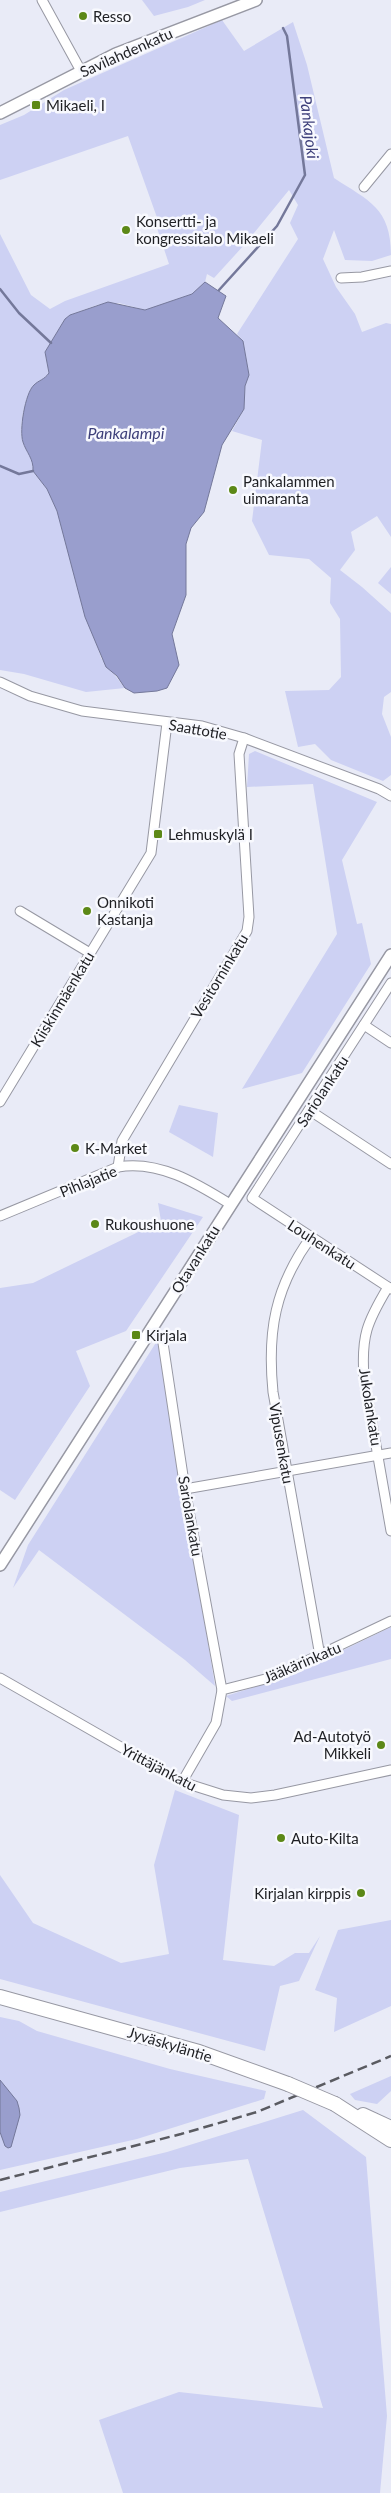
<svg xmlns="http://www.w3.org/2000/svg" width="391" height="2493" font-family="Lato,sans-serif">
<rect width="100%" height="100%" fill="#e9ebf7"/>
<g fill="#cdd1f3">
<polygon points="142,0 205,0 188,7 154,16"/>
<path d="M222 20 244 51 293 22 307 65 334 178C369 201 391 208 391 255L372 261 345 260 334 230 323 259 336 287 355 314 362 332 386 323 391 324V537L377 516 351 532 355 550 340 570 362 587 391 613V692L384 697 382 714 391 737V775L383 781 331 760 315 744 298 747 285 691 329 690 341 677 340 619 330 603 331 578 309 559 269 555 252 521 262 440 232 431 244 409 245 386 249 375 243 341 237 334 298 239 290 223 298 205 289 190 245 244 214 278 207 274 205 282 192 294 145 310 119 303 97 305 70 315 65 319 45 352 49 373C44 380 39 380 34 385 25 393 18 430 23 442 26 452 34 459 33 471L47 489 57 511 101 658 125 688 86 692 24 674 0 670V234L31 295 50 309 65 301 169 264 157 228 160 226 128 136 0 180V125L24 115 64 90Z"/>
<polygon points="391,567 391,594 378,583"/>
<polygon points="255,751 377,802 342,860 357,924 362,923 371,964 302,1073 242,1089 337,934 313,784 247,787 249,754"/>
<polygon points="179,1105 218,1113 213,1157 169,1132"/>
<polygon points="158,1203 203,1217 126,1331 76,1351 90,1386 15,1500 0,1490 0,1288 33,1283 161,1221"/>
<polygon points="157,1341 161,1353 215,1686 185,1660 39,1550 13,1588 28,1545"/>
<polygon points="391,1627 391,1659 232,1701 226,1696 292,1675"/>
<polygon points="175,1790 239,1815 223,1960 274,1966 295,1953 309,1953 320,1936 299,1981 280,1986 265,2051 0,1979 0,1875 33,1923 121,1963 169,1954 154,1865"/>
<polygon points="391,1920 391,2006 334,2032 337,1998 315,1990 338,1930"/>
<polygon points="0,2017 19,2021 37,2031 170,2069 266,2091 264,2099 137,2139 0,2170"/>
<polygon points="391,2076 391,2091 377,2104 355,2100 350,2094"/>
<polygon points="303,2110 366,2157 387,2416 380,2493 123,2493 99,2420 179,2392 323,2408 248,2159 180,2168 0,2212 0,2192 167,2152"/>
</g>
<g fill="#999ecd" stroke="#74789a">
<path d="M205 282 226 296 218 318 243 341 249 375 245 386 244 409 222 445 204 512 191 528 186 544V595L172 634 179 665 167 688 157 691 134 693 125 688 117 676 106 667 85 617 57 511 47 489 33 471C34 459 26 452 23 442 19 431 25 393 34 385 39 380 44 380 49 373L45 352 65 319 70 315 108 302 145 310 192 294Z"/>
<polygon points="0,2080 17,2101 19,2108 20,2115 11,2147 8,2148 5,2146 0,2132"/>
</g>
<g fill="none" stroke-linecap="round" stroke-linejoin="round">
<g stroke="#74789a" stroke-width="2.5">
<polyline points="0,289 19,313 51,343"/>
<polyline points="219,290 277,226 305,175 287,36 283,28"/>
<polyline points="0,466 19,474 33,471"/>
</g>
<defs>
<g id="minor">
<polyline points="42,0 81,71"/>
<polyline points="364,187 391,154"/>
<polyline points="341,278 362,277 391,271"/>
<polyline points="0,682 30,696 82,711 202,726 244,738 379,789 391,796"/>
<polyline points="20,911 90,953"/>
<polyline points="391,983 252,1198 391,1289"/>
<polyline points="364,1025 391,1043"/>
<polyline points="0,1102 151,853 167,723"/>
<polyline points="309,1110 391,1164"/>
<polyline points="118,1167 122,1141 247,931 249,917 239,754 244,738"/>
<path d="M0 1216 118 1167C159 1160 196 1183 230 1204"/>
<path d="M311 1237C275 1287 267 1331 273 1392L320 1656"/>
<path d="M388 1287C367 1322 361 1336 364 1377L391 1531"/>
<polyline points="163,1343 185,1489 222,1690"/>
<polyline points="185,1489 391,1453"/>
<polyline points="0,1678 182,1782 223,1795 251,1798 275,1795 391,1770"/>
<polyline points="182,1782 216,1723 222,1690 273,1677 391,1621"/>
</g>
<g id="major">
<polyline points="0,113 116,54 256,0"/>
<polyline points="0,1565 391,955"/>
</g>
<g id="highway">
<polyline points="0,1997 199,2052 288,2084"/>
<polyline points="335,2104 391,2140"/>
<polyline points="363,2115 391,2128"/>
</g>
</defs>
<use href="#minor" stroke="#9798a3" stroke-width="11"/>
<use href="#major" stroke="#9798a3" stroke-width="14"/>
<use href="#highway" stroke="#9798a3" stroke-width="16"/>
<use href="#minor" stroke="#fff" stroke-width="9"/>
<use href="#major" stroke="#fff" stroke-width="11"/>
<use href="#highway" stroke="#fff" stroke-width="14"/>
<polyline stroke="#5a5b61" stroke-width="2.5" stroke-dasharray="10 5" stroke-linecap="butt" points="0,2180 181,2134 257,2112 391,2056"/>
<defs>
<polyline id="highway-bridge" points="288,2084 335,2104"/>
</defs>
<use href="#highway-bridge" stroke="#9798a3" stroke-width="16" stroke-linecap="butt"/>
<use href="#highway-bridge" stroke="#fff" stroke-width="14"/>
</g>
<g fill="#5c8817" stroke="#f8f9fe" stroke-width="2">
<circle cx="83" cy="16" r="5"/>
<rect x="31" y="100" width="10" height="10" rx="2.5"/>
<circle cx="126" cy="230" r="5"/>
<circle cx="233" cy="490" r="5"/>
<rect x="153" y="829" width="10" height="10" rx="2.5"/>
<circle cx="87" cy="911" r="5"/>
<circle cx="75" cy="1148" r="5"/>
<circle cx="95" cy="1224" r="5"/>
<rect x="131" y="1330" width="10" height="10" rx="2.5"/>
<circle cx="381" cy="1745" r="5"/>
<circle cx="281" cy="1838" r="5"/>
<circle cx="361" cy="1893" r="5"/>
</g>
<g text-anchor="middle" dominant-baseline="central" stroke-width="5" stroke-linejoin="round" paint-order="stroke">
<g font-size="15" fill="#1e1f23" stroke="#f8f9fe" text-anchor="start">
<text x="93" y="16">Resso</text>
<text x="46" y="105">Mikaeli, I</text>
<text x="136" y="221">Konsertti- ja<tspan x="136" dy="17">kongressitalo Mikaeli</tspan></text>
<text x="243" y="481">Pankalammen<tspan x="243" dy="17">uimaranta</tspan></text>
<text x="168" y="834">Lehmuskylä I</text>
<text x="97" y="902">Onnikoti<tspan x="97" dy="17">Kastanja</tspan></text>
<text x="85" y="1148">K-Market</text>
<text x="105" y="1224">Rukoushuone</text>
<text x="146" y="1335">Kirjala</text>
<text x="371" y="1736" text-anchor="end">Ad-Autotyö<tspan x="371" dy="17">Mikkeli</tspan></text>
<text x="291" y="1838">Auto-Kilta</text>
<text x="351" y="1893" text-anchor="end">Kirjalan kirppis</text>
</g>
<g font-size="15" fill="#1e1f23" stroke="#f8f9fe">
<text transform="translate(126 52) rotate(-24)">Savilahdenkatu</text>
<text transform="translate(198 729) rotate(10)">Saattotie</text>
<text transform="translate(219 976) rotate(-59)">Vesitorninkatu</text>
<text transform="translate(62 999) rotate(-59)">Kiiskinmäenkatu</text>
<text transform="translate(322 1091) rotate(-57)">Sariolankatu</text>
<text transform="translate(88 1181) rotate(-22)">Pihlajatie</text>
<text transform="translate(322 1244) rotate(33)">Louhenkatu</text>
<text transform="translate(195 1259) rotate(-58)">Otavankatu</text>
<text transform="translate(371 1407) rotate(81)">Jukolankatu</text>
<text transform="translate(282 1443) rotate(80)">Vipusenkatu</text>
<text transform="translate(191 1516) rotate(80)">Sariolankatu</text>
<text transform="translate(302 1662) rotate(-23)">Jääkärinkatu</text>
<text transform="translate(159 1767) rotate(28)">Yrittäjänkatu</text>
<text transform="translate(170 2044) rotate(17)">Jyväskyläntie</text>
</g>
<g font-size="16" font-style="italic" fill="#3e407b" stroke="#f8f9fe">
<text transform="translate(310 127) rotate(83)">Pankajoki</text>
<text x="126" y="432">Pankalampi</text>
</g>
</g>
</svg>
